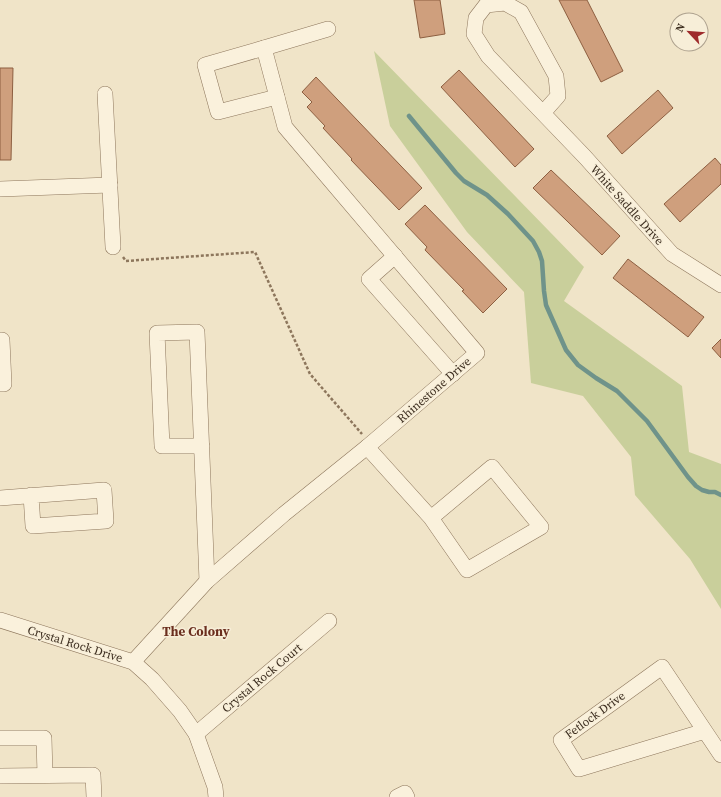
<svg xmlns="http://www.w3.org/2000/svg" width="721" height="797" font-family="'Source Serif 4',serif">
<rect width="100%" height="100%" fill="#f0e4c8"/>
<polygon fill="#c9cf9b" points="374,51 584,267 564,301 682,386 689,452 721,464 721,609 690,559 635,495 631,457 583,396 531,383 524,292 467,232 390,126"/>
<g fill="none" stroke-linecap="round" stroke-linejoin="round">
<polyline stroke="#6f938a" stroke-width="4.5" points="409,116 456,173 464,181 487,195 508,214 533,241 539,252 542,261 544,291 546,305 566,350 578,365 596,378 617,391 647,421 688,477 696,486 702,490 709,492 715,492 721,495"/>
</g>
<g fill="#cf9f7d" stroke="#8d5f41">
<polygon points="414,0 440,0 445,34 420,38"/>
<polygon points="559,0 587,0 623,71 601,82"/>
<polygon points="0,68 13,68 11,160 0,160"/>
<polygon points="459,70 534,149 515,167 441,87"/>
<polygon points="316,77 422,188 399,210 351,160 352,159 323,128 325,126 307,107 312,102 302,92"/>
<polygon points="658,90 673,108 622,154 607,136"/>
<polygon points="715,158 721,165 721,184 680,222 664,204"/>
<polygon points="551,170 620,236 602,255 533,188"/>
<polygon points="425,205 507,289 483,313 462,291 464,290 425,250 427,247 405,224"/>
<polygon points="628,259 704,317 688,337 613,278"/>
<polygon points="721,339 721,358 712,348"/>
</g>
<g fill="none" stroke-linecap="round" stroke-linejoin="round">
<defs>
<g id="minor">
<polyline points="264,48 205,65 218,112 277,97"/>
<polyline points="105,94 113,247"/>
<polyline points="543,113 558,96 556,76 521,12 505,3 486,5 476,18 474,34 488,56 585,157 672,254 721,285"/>
<polyline points="0,189 110,185"/>
<polyline points="395,256 369,279 453,374"/>
<polyline points="0,340 2,340 4,384 0,384"/>
<polyline points="202,446 162,446 157,333 197,332 207,581"/>
<polyline points="367,447 431,518 467,570 541,527 492,467 431,518"/>
<polyline points="0,498 104,490 106,521 33,526 31,495"/>
<polyline points="0,620 133,662 152,679 180,711 196,734 215,787 216,797"/>
<polyline points="133,662 207,581 284,514 367,447 477,353 285,127 264,48 328,29"/>
<polyline points="705,731 579,769 561,740 662,667 721,755"/>
<polyline points="196,734 329,621"/>
<polyline points="0,738 44,738 45,775"/>
<polyline points="0,776 93,775 94,797"/>
<polyline points="397,797 405,793 407,797"/>
</g>
</defs>
<use href="#minor" stroke="#8d765c" stroke-width="16"/>
<polyline stroke="#8d765c" stroke-width="2.5" stroke-dasharray="3 2" stroke-linecap="butt" points="123,257 126,261 255,252 310,374 362,434"/>
<use href="#minor" stroke="#faf1dc" stroke-width="15"/>
</g>
<g text-anchor="middle" dominant-baseline="central" stroke-width="3" stroke-linejoin="round" paint-order="stroke">
<g font-size="12" fill="#3d2e20" stroke="#f7eed8">
<text transform="translate(627 205) rotate(48)">White Saddle Drive</text>
<text transform="translate(434 390) rotate(-41)">Rhinestone Drive</text>
<text transform="translate(75 644) rotate(17)">Crystal Rock Drive</text>
<text transform="translate(262 678) rotate(-40)">Crystal Rock Court</text>
<text transform="translate(595 715) rotate(-36)">Fetlock Drive</text>
</g>
<g font-size="13" font-weight="bold" fill="#6b2e1e" stroke="#f7eed8">
<text x="196" y="631">The Colony</text>
</g>
</g>
<g transform="translate(689 32) rotate(296)"><circle r="19" fill="#f7eed8" stroke="#ada18e"/>
<path d="M0-3L7 15L0 10L-7 15Z" fill="#9e2a2b"/>
<text y="-6" font-size="11" font-weight="bold" text-anchor="middle" fill="#3d2e20">N</text>
</g>
</svg>
